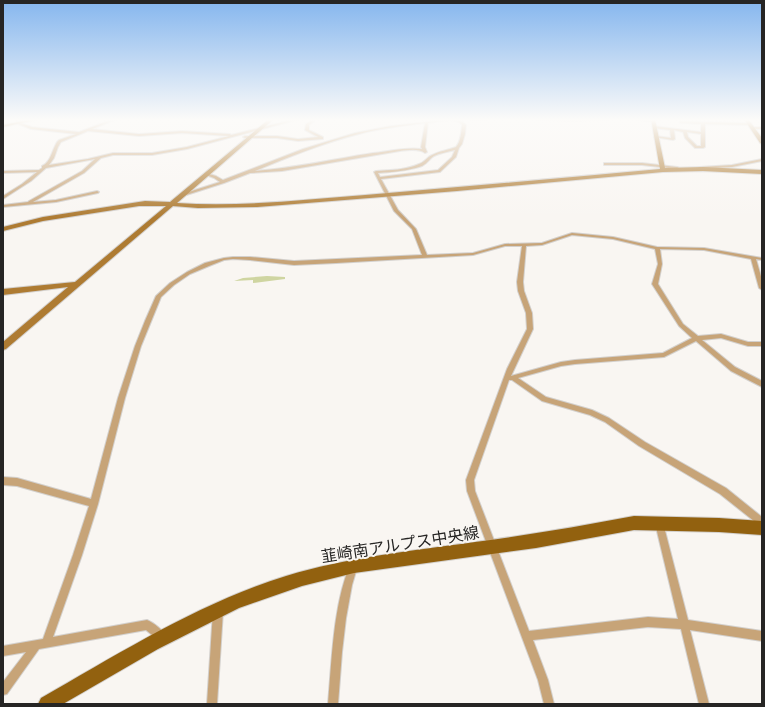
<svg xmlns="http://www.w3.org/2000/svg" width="765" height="707" font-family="'Golos Text','Noto Sans JP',sans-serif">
<rect width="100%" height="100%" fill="#f9f6f2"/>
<polygon fill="#cfd5a1" points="267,276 285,277 285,279 253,283 253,280 234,281 243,278"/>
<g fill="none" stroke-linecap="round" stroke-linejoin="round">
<defs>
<g id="street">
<polygon points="3,119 6,119 3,120"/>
<path d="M113 119H117L92 129 139 134 182 131 230 134 231 135 295 119H300L187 149 152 155H113L101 158 84 173 33 202 56 200 97 191 99 192 98 193 56 202 3 207V205L28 202 29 201 82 171 95 159 46 168 31 181 3 199V196L22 184 37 172 3 173V171L39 170 42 168V166C51 162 52 150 57 142L59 140 76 134 31 129 18 124V122L32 127 79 132ZM88 131 139 136 182 133 229 136 187 147 152 153H113L88 159 49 165 54 158 58 147 61 142Z"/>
<polygon points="313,119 317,119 309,125 309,130 323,137 323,139 298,141 277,138 245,138 243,137 245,136 277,136 298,139 318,137 305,130 306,124"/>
<path d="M452 119C458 119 462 120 466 125L465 134 462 144 459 148 456 157 440 172 381 179 398 210 416 229 427 255 473 253 505 244 542 243 572 233 613 237 657 247 704 248 762 258V260L756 259 762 280V290L759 288 751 259 704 250 660 249 662 264 658 284 683 324 698 336 721 334 748 342H762V346H748L721 338 702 340 735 367 762 381V387L731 371 696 341 664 357 575 364 561 366 518 378 546 397 592 410 609 418 645 442 726 488 762 517V526L759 525 720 494 639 446 605 422 590 415 542 401 512 380H509L474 480 475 491 529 631 648 617 678 619 655 523 656 520 659 519 662 520 663 523 688 620 762 631V641L690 630 709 704H699L681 629 648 627 533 640 548 680 554 704H544L538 680 467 491 466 480 507 369 527 329 526 313 518 291 517 282 522 246H505L473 255 336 263 294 265 250 260 233 259 224 260 209 266 190 274 174 285 161 297 141 346 125 398 98 504 82 555 53 637 147 620C154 623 163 630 166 637L164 640 161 642 158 640 146 630 39 649 7 694 3 695V682L26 652 3 656V646L43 639 73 555 89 506 17 486 3 485V477L17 478 91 499 118 398 135 346 145 321 156 296 170 283 187 272 205 263 224 258 233 257H250L294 261 422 255 412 229 394 211 374 172 376 171C390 170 406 170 419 164 425 162 427 157 432 155 439 151 448 150 456 147 461 141 461 133 462 125 456 117 438 122 428 123L425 147 427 152 425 153C419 148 407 150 400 151L282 171 250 173 224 183 180 197H179V195L220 182 214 178 206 175V173L216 176 223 180 303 149 355 133 391 126ZM425 123 421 147 422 149C405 147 390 151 373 153 334 159 295 168 255 171 289 157 323 143 359 134 380 128 403 126 425 123ZM455 150 452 157 438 170 380 177 378 173C393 172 408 171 422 166 428 163 430 158 434 156 440 153 448 152 455 150ZM572 235 613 239 655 249 658 264 652 284 679 326 692 338 663 353 575 360 561 362 511 376 533 329 532 313 524 291 523 282 526 246 542 245Z"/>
<polygon points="471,119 488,119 486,120 473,120"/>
<polygon points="536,119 609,119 607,120 573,121 538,120"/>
<polygon points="629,119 639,119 655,121 653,122"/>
<path d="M680 121 750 123 752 124 750 125 705 124V147L703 148H695L685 138 683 132 674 130 675 139 673 140 654 137 656 136 671 138 670 130 653 128V126H654L701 132V124L681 123H680ZM687 132 701 134V146H697L688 137Z"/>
<rect x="752" y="127" width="10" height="2"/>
<polygon points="762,159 762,161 732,167 700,169 698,168 700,167 732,165"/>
<polygon points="604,163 642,163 677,167 679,168 677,169 642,165 604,165"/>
<path d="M353 564 356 565 357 568 352 585 346 618 342 652 338 704H328C332 660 333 606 350 565Z"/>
<polygon points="218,606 221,608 223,611 217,704 207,704 213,611 215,608"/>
</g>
<g id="secondary">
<polygon points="32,119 40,119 3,127 3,125"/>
<path d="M269 119H274L177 203C240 207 302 200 365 195 463 187 561 178 660 169L651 119H655L665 168 703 167 762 170V174L703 171 663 172 457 191 257 207 198 208 173 206 6 349 3 350V342L68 287 3 295V289L75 282 166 206H139L43 221 3 231V227L43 217 145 201 170 202Z"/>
<polygon points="744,119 748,119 762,138 762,144 760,143"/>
</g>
<path id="primary" d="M634 516 719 518 762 521V535L719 532 634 530 536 548 354 573 302 586 239 608 158 649 63 704H38L41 698C120 653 199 603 286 576 348 557 412 551 475 542 529 535 581 526 634 516Z"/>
</defs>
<use href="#street" stroke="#d3d0cd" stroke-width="2"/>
<use href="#secondary" stroke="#d3d0cd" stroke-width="2"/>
<use href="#primary" stroke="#d3d0cd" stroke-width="2"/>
<use href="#street" fill="#c7a478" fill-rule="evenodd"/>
<use href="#secondary" fill="#ae7b32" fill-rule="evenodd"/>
<use href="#primary" fill="#92610f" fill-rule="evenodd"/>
</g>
<linearGradient id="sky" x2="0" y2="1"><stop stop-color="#85b6ee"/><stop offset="0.55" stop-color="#fcfbf9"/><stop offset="1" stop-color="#fcfbf9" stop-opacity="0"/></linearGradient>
<rect width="765" height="218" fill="url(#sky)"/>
<g text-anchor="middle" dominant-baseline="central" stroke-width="4" stroke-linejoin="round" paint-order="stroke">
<g font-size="16" fill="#262524" stroke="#f9f6f2">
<text transform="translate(400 544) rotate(-9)">韮崎南アルプス中央線</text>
</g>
</g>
<rect width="765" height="707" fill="none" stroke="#262524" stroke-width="8"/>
</svg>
